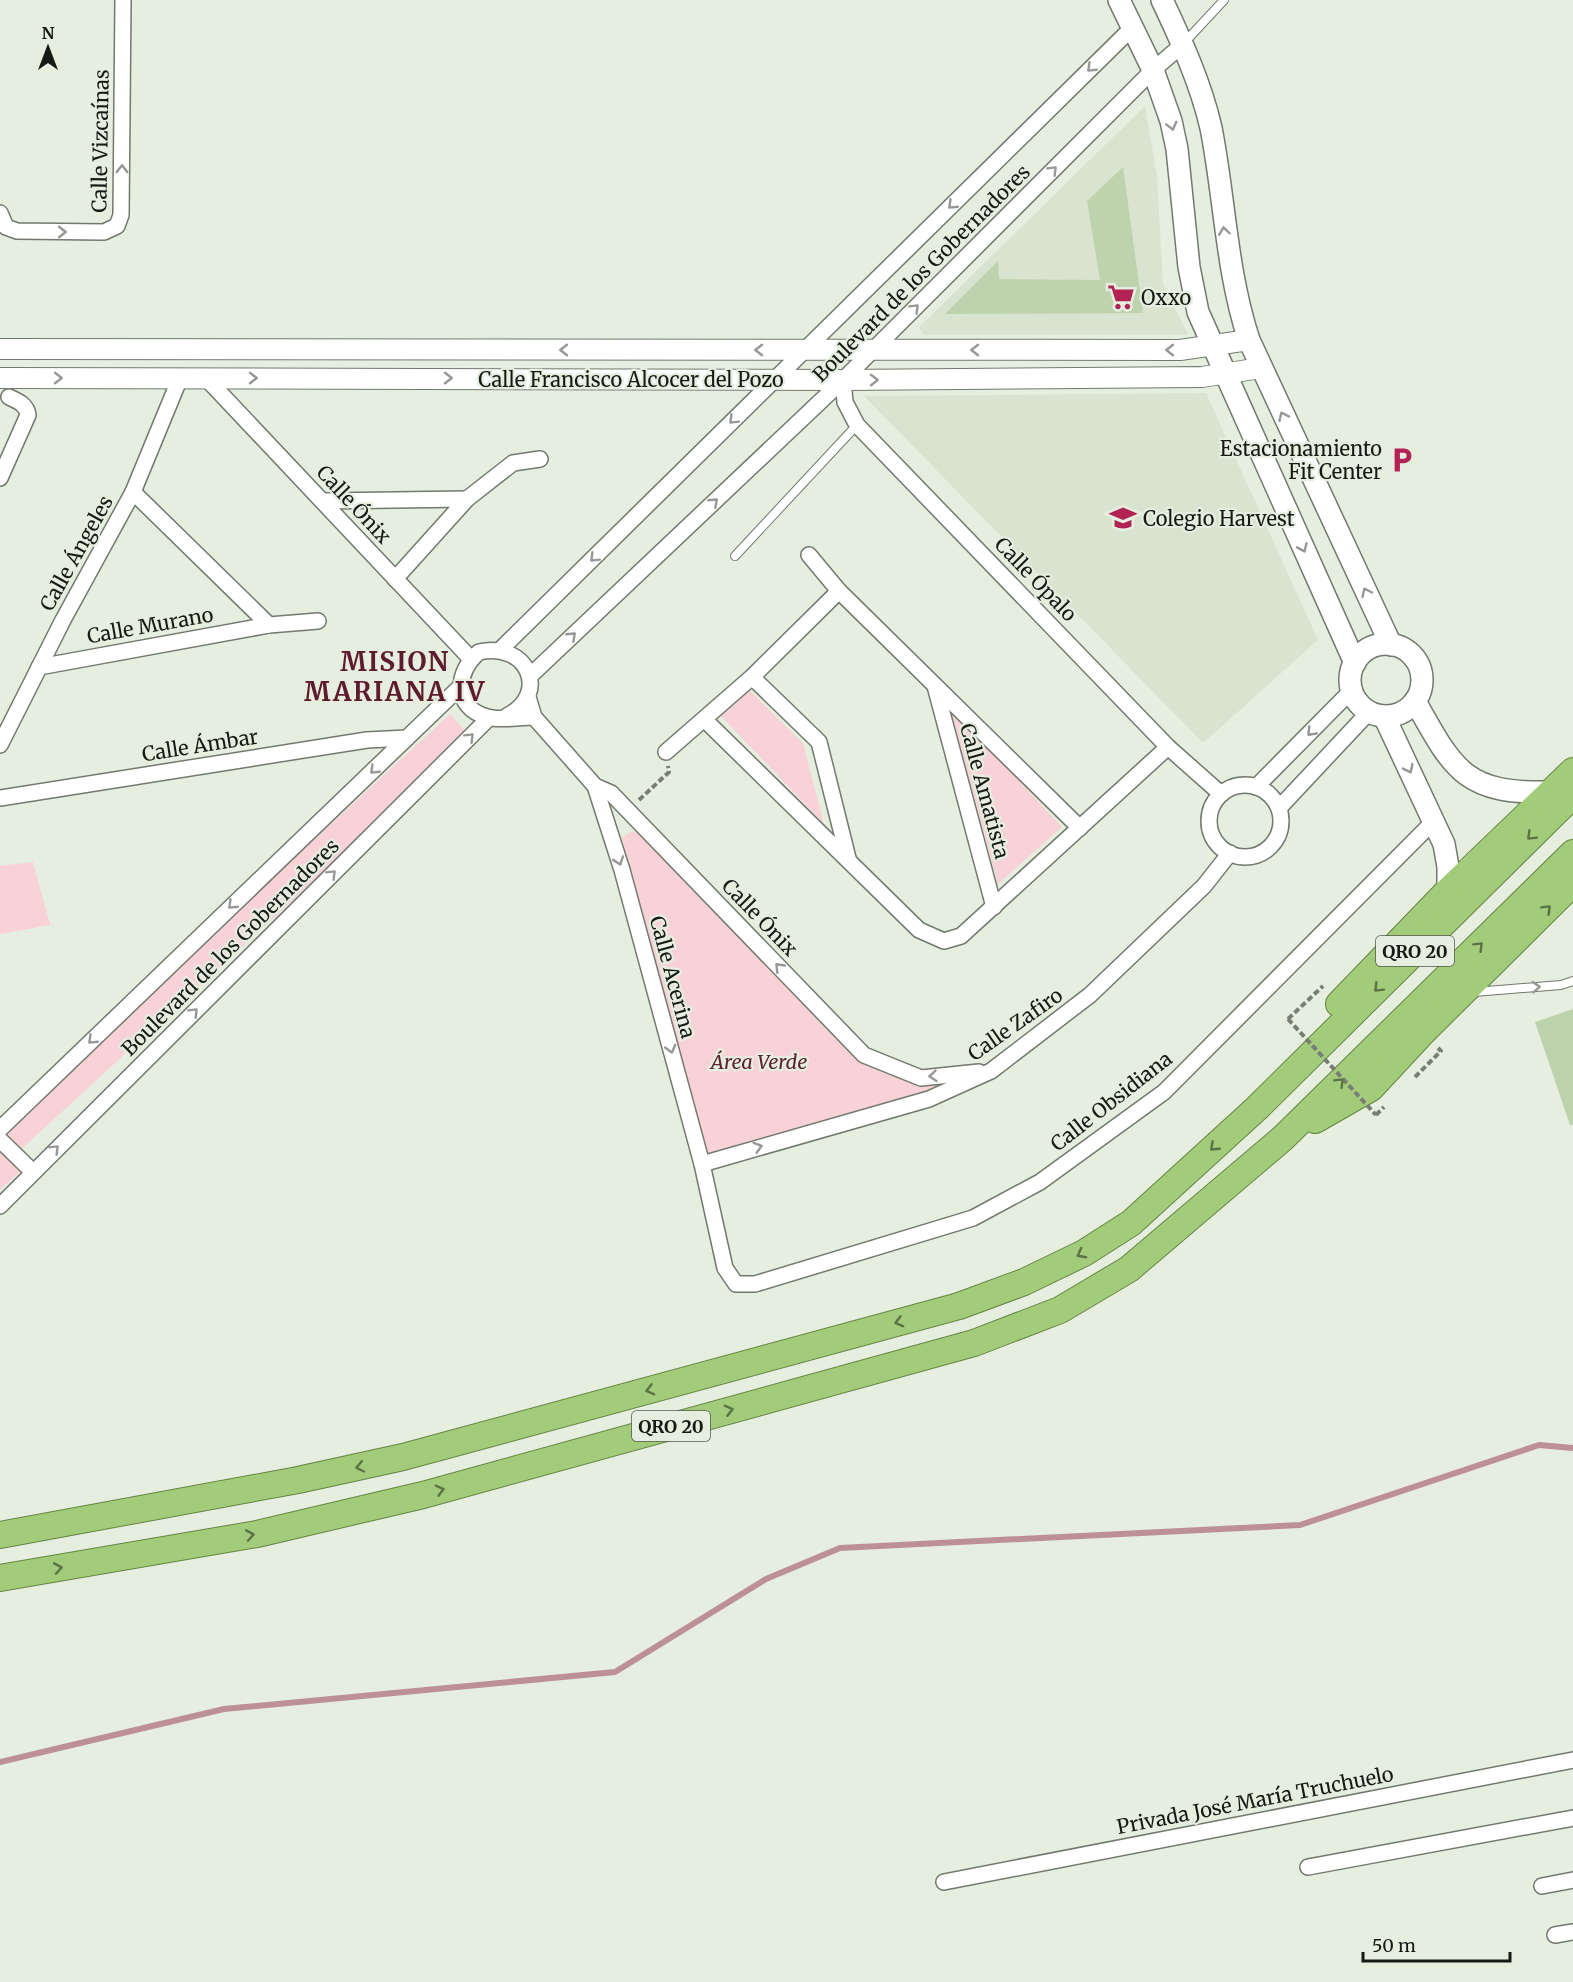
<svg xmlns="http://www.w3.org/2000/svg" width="1573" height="1982" font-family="Merriweather,serif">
<rect width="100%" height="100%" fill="#e6eee0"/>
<g fill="#d8e4cf">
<polygon points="1145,106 1157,176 1163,284 1188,335 924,335 919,327"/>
<polygon points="1206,393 1318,640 1203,743 864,396"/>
</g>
<g fill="#f9d2d8">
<polygon points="749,690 803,743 824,824 719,714"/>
<polygon points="950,707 1062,827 998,884"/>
<polygon points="450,714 471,737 17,1153 0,1130"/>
<polygon points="633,831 645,836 847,1039 864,1064 899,1075 946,1084 906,1100 704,1161 628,867 622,837"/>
<polygon points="33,862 50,925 0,934 0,866"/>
<polygon points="3,1148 24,1168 0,1190 0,1151"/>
</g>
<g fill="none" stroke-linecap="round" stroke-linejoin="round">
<polyline stroke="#bd8f97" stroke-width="6" points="0,1762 224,1709 615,1672 766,1579 840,1548 1300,1525 1539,1445 1573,1448"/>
</g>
<g fill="#bed3ad">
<polygon points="1123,167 1143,313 945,314 998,261 999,279 1100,280 1087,201"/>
<polygon points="1573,1009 1573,1125 1570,1125 1535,1022"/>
</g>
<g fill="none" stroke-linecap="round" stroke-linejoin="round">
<defs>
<g id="service">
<polyline points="1184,43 1224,0"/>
<polyline points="735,556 857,425"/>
<polyline points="1474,992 1561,985 1573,981"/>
</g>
<g id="minor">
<polyline points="0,213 6,227 17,231 104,232 117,226 121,215 123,0"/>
<polyline points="206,378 471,659"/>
<polyline points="843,380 845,402 857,425 1168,747 1221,794"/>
<path d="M0 478 28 415C27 405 18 401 9 397"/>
<polyline points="133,492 269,625"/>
<polyline points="322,501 467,499"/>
<polyline points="809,555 839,591 1080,828"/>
<polyline points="395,579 467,499 513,463 540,459"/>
<polyline points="501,649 1133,27"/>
<polyline points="39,667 269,625 318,621"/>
<polyline points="530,676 843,380 1153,70 1182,45"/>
<polyline points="752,677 819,742 848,858"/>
<polyline points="935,686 994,907"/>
<polyline points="528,697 534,717 595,786 611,793 864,1055 921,1078 979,1072"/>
<path d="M507 716C551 693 527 641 479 652 456 671 452 707 487 717 501 721 519 717 534 717"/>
<polyline points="705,720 919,930 944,941 961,936 1168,747"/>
<polyline points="0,745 63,620 133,492 180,378"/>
<polyline points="666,752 752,677 839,591"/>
<circle cx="1245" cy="821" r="36"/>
<polyline points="595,786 622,870 702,1164 725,1268 736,1284 755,1284 973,1218 1040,1182 1164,1092 1434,821"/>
<polyline points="1256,787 1352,690"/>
<polyline points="0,798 367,740 407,738"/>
<polyline points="1279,808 1369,712"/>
<polyline points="0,1129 461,686"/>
<polyline points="0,1140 33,1172"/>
<polyline points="702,1164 929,1099 991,1071 1090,995 1204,886 1230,853"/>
<polyline points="0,1206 489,718"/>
<polyline points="1308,1867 1573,1818"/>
<polyline points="944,1882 1573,1760"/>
<polyline points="1542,1886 1573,1880"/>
<polyline points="1555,1935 1573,1932"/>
</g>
<g id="tertiary">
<polyline points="0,349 1180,350 1249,340"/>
<polyline points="0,378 843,380 1202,377 1261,368"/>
</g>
<g id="secondary">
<polyline points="1119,0 1153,70 1171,121 1177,149 1189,267 1198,312 1355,663"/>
<path d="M1162 0C1181 40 1201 84 1211 128 1225 199 1226 270 1249 340L1391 645"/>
<circle cx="1386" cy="680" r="36"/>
<path d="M1415 701C1454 771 1465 794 1550 792"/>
<polyline points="1384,716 1444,844 1448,867 1448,891"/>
</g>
<g id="trunk">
<polyline points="1339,1004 1448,891 1573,771"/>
<polyline points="1315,1120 1371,1088 1423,1032 1573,883"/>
<polyline points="0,1535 298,1480 403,1457 959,1306 1024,1282 1084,1253 1131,1223 1257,1108 1573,795"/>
<polyline points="0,1578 257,1534 423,1495 974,1343 1060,1310 1129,1269 1283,1138 1573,853"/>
</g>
</defs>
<use href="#service" stroke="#72796d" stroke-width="10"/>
<use href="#minor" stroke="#72796d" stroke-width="18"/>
<use href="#tertiary" stroke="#72796d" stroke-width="22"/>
<use href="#secondary" stroke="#72796d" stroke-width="24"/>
<use href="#trunk" stroke="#638541" stroke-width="28"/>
<g stroke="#787e75" stroke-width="4" stroke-dasharray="6 3" stroke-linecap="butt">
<polyline points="639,800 669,772 668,766"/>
<polyline points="1288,1019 1323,986"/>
<polyline points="1415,1077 1441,1051 1438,1048"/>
<polyline points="1376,1115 1384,1107"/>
</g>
<use href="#service" stroke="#fff" stroke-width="8"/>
<use href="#minor" stroke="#fff" stroke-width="15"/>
<use href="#tertiary" stroke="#fff" stroke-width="20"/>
<use href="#secondary" stroke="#fff" stroke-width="21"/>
<use href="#trunk" stroke="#a3cc7a" stroke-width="26"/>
<polyline stroke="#787e75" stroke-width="4" stroke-dasharray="6 3" stroke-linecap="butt" points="1288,1019 1376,1115"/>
</g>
<defs><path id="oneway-chevron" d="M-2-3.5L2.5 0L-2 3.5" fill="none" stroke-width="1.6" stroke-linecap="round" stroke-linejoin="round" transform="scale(1.5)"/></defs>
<g stroke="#969895">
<use href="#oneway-chevron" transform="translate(1091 68) rotate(136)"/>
<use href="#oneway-chevron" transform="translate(1172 126) rotate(76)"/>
<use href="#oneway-chevron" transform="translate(122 169) rotate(-90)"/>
<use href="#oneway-chevron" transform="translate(1053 170) rotate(-45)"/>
<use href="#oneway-chevron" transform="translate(952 205) rotate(136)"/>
<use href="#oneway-chevron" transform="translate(1224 231) rotate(-98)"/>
<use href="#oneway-chevron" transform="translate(62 232)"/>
<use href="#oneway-chevron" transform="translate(915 308) rotate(-45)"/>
<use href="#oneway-chevron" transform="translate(564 350) rotate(-180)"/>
<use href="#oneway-chevron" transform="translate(759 350) rotate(-180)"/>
<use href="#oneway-chevron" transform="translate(975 350) rotate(-180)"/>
<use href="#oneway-chevron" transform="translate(1170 350) rotate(180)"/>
<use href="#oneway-chevron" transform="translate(58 378)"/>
<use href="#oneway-chevron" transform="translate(253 378)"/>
<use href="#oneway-chevron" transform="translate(448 378)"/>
<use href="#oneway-chevron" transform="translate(874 380) rotate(-1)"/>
<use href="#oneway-chevron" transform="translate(1283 416) rotate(-115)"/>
<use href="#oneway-chevron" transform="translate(733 420) rotate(135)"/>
<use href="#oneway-chevron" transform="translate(714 502) rotate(-43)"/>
<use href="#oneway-chevron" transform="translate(1303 548) rotate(66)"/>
<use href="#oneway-chevron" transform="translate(594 558) rotate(135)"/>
<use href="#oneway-chevron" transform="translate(1366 592) rotate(-115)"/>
<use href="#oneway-chevron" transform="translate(572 636) rotate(-43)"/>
<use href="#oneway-chevron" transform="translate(1311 732) rotate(134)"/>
<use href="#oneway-chevron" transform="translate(470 737) rotate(-45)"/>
<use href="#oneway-chevron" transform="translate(1409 769) rotate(64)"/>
<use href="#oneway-chevron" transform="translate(374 770) rotate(136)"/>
<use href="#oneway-chevron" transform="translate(619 861) rotate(71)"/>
<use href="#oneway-chevron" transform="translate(332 874) rotate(-45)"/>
<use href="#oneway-chevron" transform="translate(232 905) rotate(136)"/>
<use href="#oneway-chevron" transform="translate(779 967) rotate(-134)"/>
<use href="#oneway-chevron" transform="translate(1536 987) rotate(-3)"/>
<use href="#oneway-chevron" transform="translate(194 1012) rotate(-45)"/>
<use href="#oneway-chevron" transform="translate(92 1040) rotate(136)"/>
<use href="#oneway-chevron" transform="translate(671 1049) rotate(75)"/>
<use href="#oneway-chevron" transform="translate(933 1076) rotate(175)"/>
<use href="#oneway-chevron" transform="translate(758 1147) rotate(-16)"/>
<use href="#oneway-chevron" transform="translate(55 1149) rotate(-45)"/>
</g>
<g stroke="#5c7247">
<use href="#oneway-chevron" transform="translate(1531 836) rotate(135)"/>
<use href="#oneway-chevron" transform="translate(1547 909) rotate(-45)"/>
<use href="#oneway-chevron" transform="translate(1479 946) rotate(-45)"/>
<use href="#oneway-chevron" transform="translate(1378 988) rotate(135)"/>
<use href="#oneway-chevron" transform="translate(1340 1082) rotate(-45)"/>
<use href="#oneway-chevron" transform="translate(1214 1147) rotate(137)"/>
<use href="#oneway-chevron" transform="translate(1081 1254) rotate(152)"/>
<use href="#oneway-chevron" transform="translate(899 1322) rotate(165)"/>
<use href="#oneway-chevron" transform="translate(650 1390) rotate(165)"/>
<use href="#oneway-chevron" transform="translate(729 1410) rotate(-15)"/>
<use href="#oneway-chevron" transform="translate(360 1467) rotate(168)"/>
<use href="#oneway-chevron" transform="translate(440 1490) rotate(-15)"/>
<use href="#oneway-chevron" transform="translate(250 1535) rotate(-10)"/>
<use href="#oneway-chevron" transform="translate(58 1568) rotate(-10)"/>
</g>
<defs>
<symbol id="supermarket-bare" viewBox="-9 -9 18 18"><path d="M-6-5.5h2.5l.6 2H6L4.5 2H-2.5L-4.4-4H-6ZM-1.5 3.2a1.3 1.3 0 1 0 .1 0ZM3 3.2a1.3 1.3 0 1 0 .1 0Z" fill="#b22253" stroke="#e6eee0" stroke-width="2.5" paint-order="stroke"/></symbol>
<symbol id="parking-bare" viewBox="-9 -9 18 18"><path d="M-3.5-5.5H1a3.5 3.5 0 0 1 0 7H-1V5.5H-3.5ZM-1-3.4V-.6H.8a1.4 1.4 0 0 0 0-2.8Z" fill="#b22253" stroke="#e6eee0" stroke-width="2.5" paint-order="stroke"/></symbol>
<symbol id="university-bare" viewBox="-9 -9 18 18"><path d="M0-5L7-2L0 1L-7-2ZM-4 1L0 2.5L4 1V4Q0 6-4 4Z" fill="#b22253" stroke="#e6eee0" stroke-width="2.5" paint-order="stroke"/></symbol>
</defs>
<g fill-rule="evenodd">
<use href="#supermarket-bare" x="1102" y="278" width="38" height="38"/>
<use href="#parking-bare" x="1383" y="441" width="38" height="38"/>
<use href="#university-bare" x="1104" y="499" width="38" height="38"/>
</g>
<g text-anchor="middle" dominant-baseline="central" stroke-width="4.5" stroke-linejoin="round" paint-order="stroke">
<g fill="#e6eee0" stroke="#545951" stroke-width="1.5">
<rect x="1376" y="936" width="78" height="30" rx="4.5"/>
<rect x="632" y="1411" width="78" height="30" rx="4.5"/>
</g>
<g font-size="18" font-weight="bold" fill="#161914">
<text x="1415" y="951">QRO 20</text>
<text x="671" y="1426">QRO 20</text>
</g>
<g font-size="20" fill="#161914" stroke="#e6eee0">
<text transform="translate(100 141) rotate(-89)">Calle Vizcaínas</text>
<text transform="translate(921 273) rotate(-45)">Boulevard de los Gobernadores</text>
<text x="631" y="379">Calle Francisco Alcocer del Pozo</text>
<text transform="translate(354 504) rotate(47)">Calle Ónix</text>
<text transform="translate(76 553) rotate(-61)">Calle Ángeles</text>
<text transform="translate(1036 579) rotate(46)">Calle Ópalo</text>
<text transform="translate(150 625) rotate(-10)">Calle Murano</text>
<text transform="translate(200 745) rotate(-9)">Calle Ámbar</text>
<text transform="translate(985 791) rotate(75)">Calle Amatista</text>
<text transform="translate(760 917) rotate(46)">Calle Ónix</text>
<text transform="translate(230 947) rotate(-45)">Boulevard de los Gobernadores</text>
<text transform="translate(673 977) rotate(75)">Calle Acerina</text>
<text transform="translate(1015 1024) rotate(-35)">Calle Zafiro</text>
<text transform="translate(1111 1101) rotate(-38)">Calle Obsidiana</text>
<text transform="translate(1255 1800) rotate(-11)">Privada José María Truchuelo</text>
</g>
<g font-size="20" fill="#161914" stroke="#e6eee0" text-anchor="start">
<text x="1141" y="297">Oxxo</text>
<text x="1382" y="448" text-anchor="end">Estacionamiento<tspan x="1382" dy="23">Fit Center</tspan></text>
<text x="1143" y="518">Colegio Harvest</text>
</g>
<g font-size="20" font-style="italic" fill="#5d2231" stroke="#e6eee0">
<text x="759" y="1061">Área Verde</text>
</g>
<g font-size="26" font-weight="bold" letter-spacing="1.5" fill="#5f1b2e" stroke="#e6eee0">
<text x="395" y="661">MISION<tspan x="395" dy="30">MARIANA IV</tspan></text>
</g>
</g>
<g transform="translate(48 48)" stroke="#e6eee0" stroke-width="4.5" paint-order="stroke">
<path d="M0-4.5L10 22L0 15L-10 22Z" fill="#161914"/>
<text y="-9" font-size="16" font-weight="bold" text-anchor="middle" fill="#161914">N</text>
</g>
<path d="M1363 1952v9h147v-9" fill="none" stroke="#161914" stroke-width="3"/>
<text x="1372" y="1952" font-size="18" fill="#161914" stroke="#e6eee0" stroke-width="4.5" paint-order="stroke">50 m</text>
</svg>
